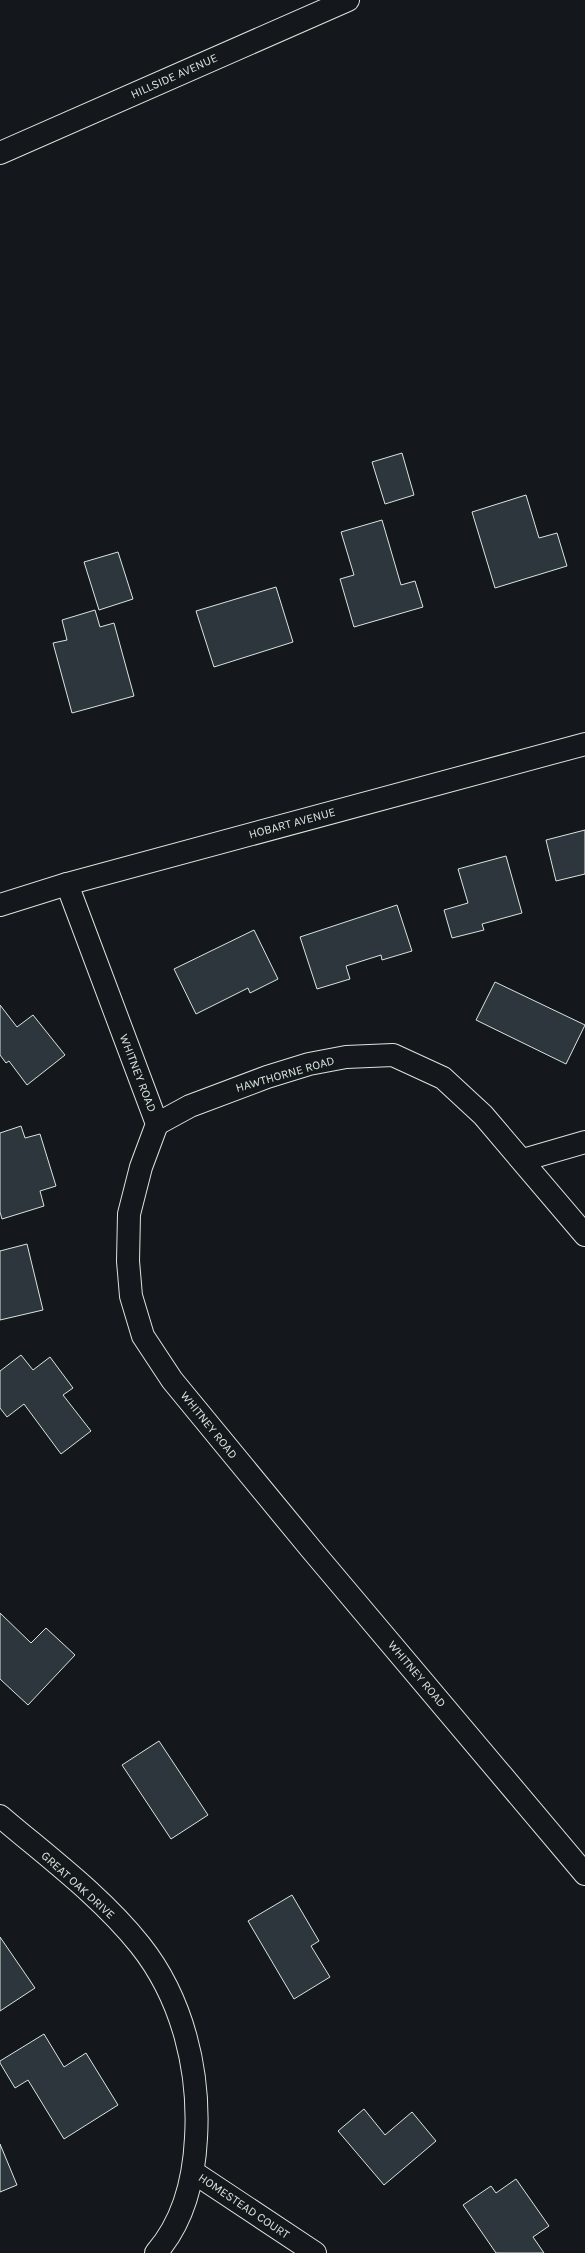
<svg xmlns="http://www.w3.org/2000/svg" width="585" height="2253" font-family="Karla,sans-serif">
<rect width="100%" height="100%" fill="#14181c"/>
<g fill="#2c363c" stroke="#d8e6dc">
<polygon points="402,453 414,495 385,504 372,462"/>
<polygon points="526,495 539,538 557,533 567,566 495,588 472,512"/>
<polygon points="382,520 401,585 415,581 423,607 354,627 340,579 354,575 341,532"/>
<polygon points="118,552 133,599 99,610 84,562"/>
<polygon points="276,587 293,642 214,667 196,611"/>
<polygon points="95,610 100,627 114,623 134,696 72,713 53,643 67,640 62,620"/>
<polygon points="585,830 585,874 556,881 546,840"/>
<polygon points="506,856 522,913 482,924 484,930 452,938 444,910 468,903 458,869"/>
<polygon points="397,905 412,951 382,960 381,955 346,966 350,979 317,989 300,937"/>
<polygon points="254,930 278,979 250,993 248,988 196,1014 174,969"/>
<polygon points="495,982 585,1025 566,1064 476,1020"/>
<polygon points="0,1005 17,1027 33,1015 65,1055 27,1085 9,1061 6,1063 0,1055"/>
<polygon points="21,1126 25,1138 40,1134 56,1186 40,1191 44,1206 2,1219 0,1212 0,1133"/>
<polygon points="27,1244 43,1310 0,1320 0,1251"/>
<polygon points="21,1355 33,1370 50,1357 73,1388 63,1395 91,1431 61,1454 24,1404 7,1417 0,1408 0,1371"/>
<polygon points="0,1613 31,1643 46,1628 75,1655 28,1705 0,1679"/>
<polygon points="159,1741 208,1815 171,1839 122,1765"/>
<polygon points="292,1895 319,1941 311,1946 330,1977 294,1999 248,1921"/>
<polygon points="0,1937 35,1988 0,2011"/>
<polygon points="44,2034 64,2067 86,2053 118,2105 64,2139 28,2080 15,2088 0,2063 0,2061"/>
<polygon points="364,2109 385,2135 412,2112 436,2141 384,2185 338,2131"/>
<polygon points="0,2144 17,2185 0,2192"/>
<polygon points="516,2179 549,2226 533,2237 544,2253 496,2253 463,2205 491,2186 496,2193"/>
</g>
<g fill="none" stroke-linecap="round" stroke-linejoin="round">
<defs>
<g id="street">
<polyline points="0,153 348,0"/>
<polyline points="67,884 157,1124 141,1167 129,1214 128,1261 131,1296 143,1336 172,1380 311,1549 585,1874"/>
<polyline points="0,905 67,884 585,744"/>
<polyline points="157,1124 190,1106 267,1077 309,1064 346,1057 393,1055 443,1078 483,1115 585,1235"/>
<polyline points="523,1160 585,1142"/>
<path d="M0 1816C48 1857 101 1896 140 1945 183 1999 200 2071 196 2138 194 2179 183 2222 156 2253"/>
<polyline points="193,2172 315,2253"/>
</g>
</defs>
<use href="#street" stroke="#d8e6dc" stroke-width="24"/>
<use href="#street" stroke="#14181c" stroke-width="22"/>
</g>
<g text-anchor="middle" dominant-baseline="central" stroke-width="3" stroke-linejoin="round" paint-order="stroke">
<g font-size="12" fill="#d8e6dc" stroke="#14181c">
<text transform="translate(174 76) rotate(-24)">HILLSIDE AVENUE</text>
<text transform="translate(292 823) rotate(-15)">HOBART AVENUE</text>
<text transform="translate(138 1073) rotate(69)">WHITNEY ROAD</text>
<text transform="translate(285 1074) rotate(-16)">HAWTHORNE ROAD</text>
<text transform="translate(209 1425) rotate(51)">WHITNEY ROAD</text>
<text transform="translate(417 1674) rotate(50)">WHITNEY ROAD</text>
<text transform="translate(78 1885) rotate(42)">GREAT OAK DRIVE</text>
<text transform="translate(244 2206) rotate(34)">HOMESTEAD COURT</text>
</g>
</g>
</svg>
